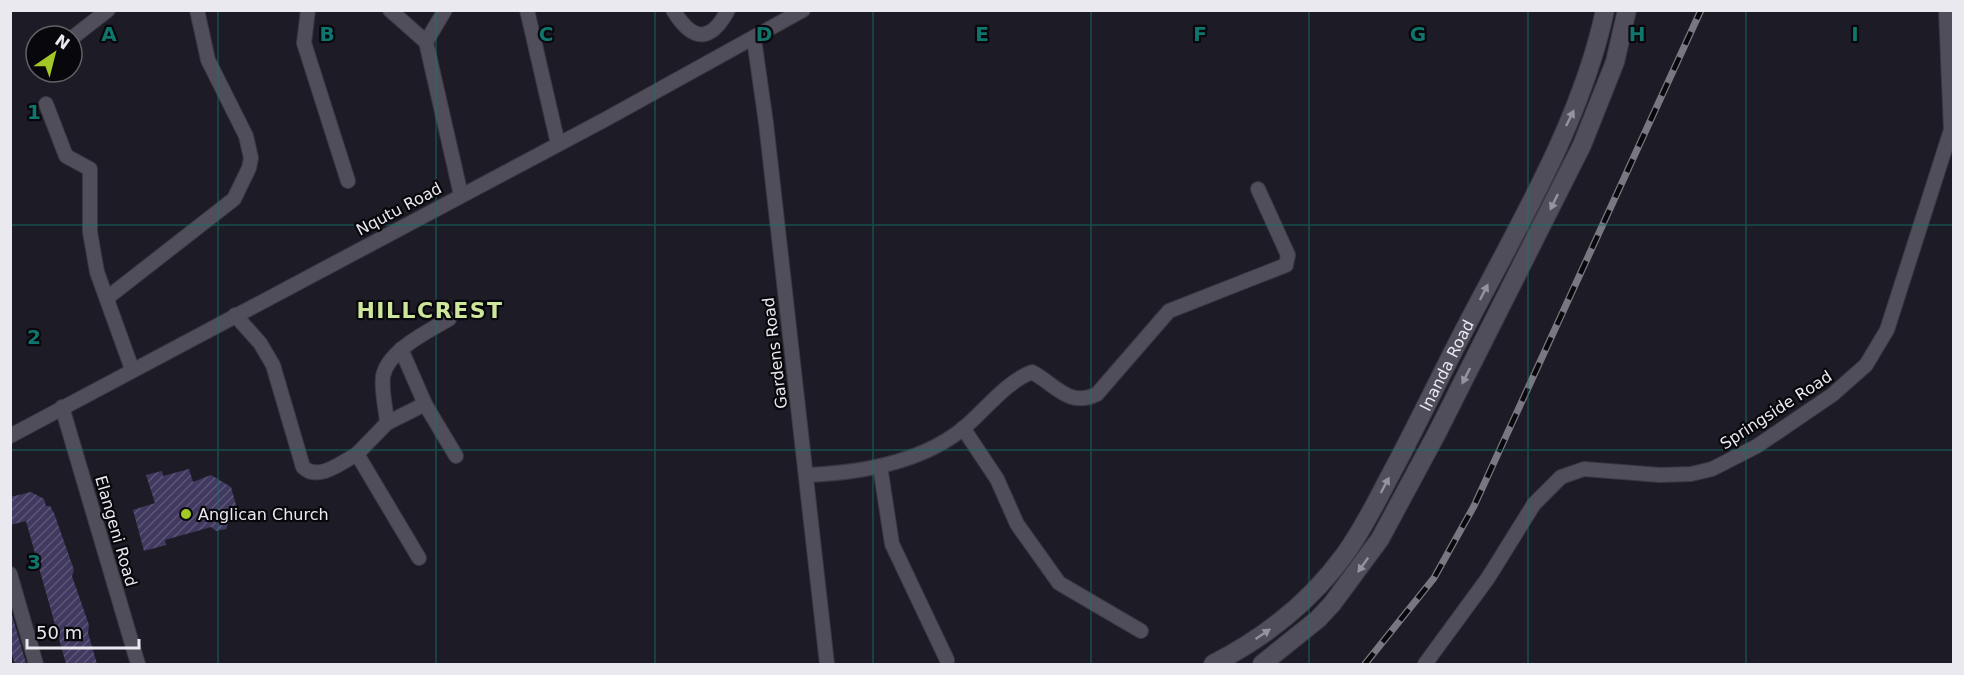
<svg xmlns="http://www.w3.org/2000/svg" width="1964" height="675" font-family="'DejaVu Sans',sans-serif">
<defs>
<pattern id="building-hatch" width="6" height="6" patternUnits="userSpaceOnUse" patternTransform="scale(1.5)"><rect width="6" height="6" fill="#41395f"/><path d="M-1 1l2-2M0 6l6-6M5 7l2-2" fill="none" stroke="#5d5676"/></pattern>
</defs>
<rect width="100%" height="100%" fill="#1d1c26"/>
<g fill="url(#building-hatch)">
<polygon points="189,469 193,482 211,475 231,487 240,519 229,522 226,529 216,531 211,527 165,540 166,545 144,551 133,510 155,503 146,475 162,471 163,476"/>
<polygon points="31,492 44,499 46,506 50,506 54,513 74,570 72,576 89,625 88,633 97,664 66,664 26,521 10,525 10,497"/>
<polygon points="10,608 26,663 21,664 15,664 10,650"/>
</g>
<g fill="none" stroke-linecap="round" stroke-linejoin="round">
<defs>
<g id="street">
<polyline points="308,10 304,43 348,181"/>
<polyline points="390,10 426,42 461,195"/>
<polyline points="527,10 558,144"/>
<path d="M673 10C692 41 710 44 728 10"/>
<polyline points="72,38 108,10"/>
<polyline points="754,39 766,123 827,664"/>
<polyline points="426,42 445,10"/>
<polyline points="46,104 66,156 90,169 90,232 97,272 132,369"/>
<polyline points="107,298 234,199 249,168 251,158 246,136 208,60 197,10"/>
<path d="M235 315 260 343 273 365 303 467C318 482 342 462 357 454L419 558"/>
<polyline points="401,349 425,404 456,456"/>
<polyline points="62,407 138,664"/>
<path d="M387 423C386 408 381 390 383 376 388 350 429 331 449 319"/>
<polyline points="963,428 997,479 1017,524 1059,583 1141,631"/>
<polyline points="10,436 606,119 803,10"/>
<polyline points="357,454 387,423 425,404"/>
<polyline points="880,466 892,544 947,660"/>
<path d="M806 475C860 473 922 463 965 427 986 409 1006 382 1032 372 1056 385 1069 408 1097 394L1169 311 1286 265 1288 255 1258 189"/>
<polyline points="10,574 36,664"/>
<polyline points="1425,664 1488,578 1534,504 1561,477 1584,469 1660,475 1691,474 1712,469 1757,446 1832,395 1866,365 1887,330 1951,130 1946,10"/>
</g>
<g id="secondary">
<path id="s1" d="M1213 664C1264 638 1311 601 1345 554 1364 528 1377 500 1392 472 1415 429 1436 385 1458 342 1511 238 1581 125 1605 10"/>
<polyline points="1262,664 1318,619 1332,604 1380,539 1437,433 1582,145 1615,62 1627,10"/>
</g>
</defs>
<use href="#street" stroke="#3a3840" stroke-width="16"/>
<use href="#secondary" stroke="#3a3840" stroke-width="20"/>
<use href="#street" stroke="#504e5a" stroke-width="14"/>
<use href="#secondary" stroke="#504e5a" stroke-width="18"/>
<defs>
<polyline id="rail" points="1365,664 1434,578 1474,506 1701,10"/>
</defs>
<use href="#rail" stroke="#797881" stroke-width="7"/>
<use href="#rail" stroke="#08070b" stroke-width="4.5" stroke-dasharray="14" stroke-linecap="butt"/>
</g>
<defs><path id="oneway-solid" d="M-6-.8H1V-3.2L6.5 0L1 3.2V.8H-6Z" transform="scale(1.5)"/></defs>
<g fill="#95949e">
<use href="#oneway-solid" transform="translate(1570 118) rotate(-64)"/>
<use href="#oneway-solid" transform="translate(1554 202) rotate(116)"/>
<use href="#oneway-solid" transform="translate(1484 292) rotate(-63)"/>
<use href="#oneway-solid" transform="translate(1466 376) rotate(117)"/>
<use href="#oneway-solid" transform="translate(1385 485) rotate(-62)"/>
<use href="#oneway-solid" transform="translate(1363 565) rotate(125)"/>
<use href="#oneway-solid" transform="translate(1263 634) rotate(-34)"/>
</g>
<path fill="none" stroke="#0f766e" stroke-width="1.5" stroke-opacity="0.55" d="M218 10V664M436 10V664M655 10V664M873 10V664M1091 10V664M1309 10V664M1528 10V664M1746 10V664M10 225H1954M10 450H1954"/>
<circle fill="#a3c927" stroke="#08070b" stroke-width="2" cx="186" cy="514" r="6"/>
<g text-anchor="middle" dominant-baseline="central" stroke-width="4.5" stroke-linejoin="round" paint-order="stroke">
<g font-size="16" fill="#eae9f0" stroke="#08070b">
<text transform="translate(399 209) rotate(-28)">Nqutu Road</text>
<text transform="translate(775 353) rotate(-97)">Gardens Road</text>
<text stroke="none"><textPath href="#s1" startOffset="388">Inanda Road</textPath></text>
<text transform="translate(1776 410) rotate(-33)">Springside Road</text>
<text transform="translate(116 531) rotate(74)">Elangeni Road</text>
</g>
<g font-size="16" fill="#eae9f0" stroke="#08070b" text-anchor="start">
<text x="198" y="514">Anglican Church</text>
</g>
<g font-size="22" font-weight="bold" letter-spacing="1.5" fill="#cee69b" stroke="#08070b">
<text x="430" y="310">HILLCREST</text>
</g>
</g>
<g font-size="20" text-anchor="middle" font-weight="bold" fill="#0f766e" stroke="#08070b" stroke-width="4.5" stroke-linejoin="round" paint-order="stroke">
<text x="109" y="41">A</text>
<text x="327" y="41">B</text>
<text x="546" y="41">C</text>
<text x="764" y="41">D</text>
<text x="982" y="41">E</text>
<text x="1200" y="41">F</text>
<text x="1418" y="41">G</text>
<text x="1637" y="41">H</text>
<text x="1855" y="41">I</text>
<text x="34" y="119">1</text>
<text x="34" y="344">2</text>
<text x="34" y="569">3</text>
</g>
<rect width="1964" height="675" fill="none" stroke="#eae9f0" stroke-width="24"/>
<g transform="translate(54 54) rotate(35)"><circle r="28" fill="#08070b" stroke="#626167" stroke-width="1.5"/>
<path d="M0-4.5L10 22L0 15L-10 22Z" fill="#a3c927"/>
<text y="-9" font-size="16" font-weight="bold" text-anchor="middle" fill="#eae9f0">N</text>
</g>
<path d="M27 639v9h112v-9" fill="none" stroke="#eae9f0" stroke-width="3"/>
<text x="36" y="639" font-size="18" fill="#eae9f0" stroke="#08070b" stroke-width="4.5" paint-order="stroke">50 m</text>
</svg>
